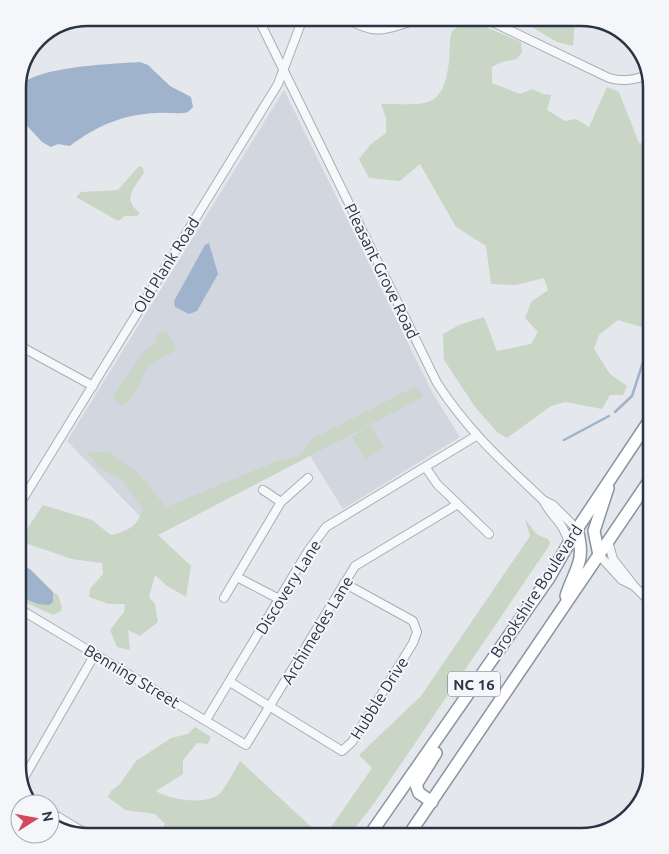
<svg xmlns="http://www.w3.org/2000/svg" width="669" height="854" font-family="Ubuntu,sans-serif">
<rect width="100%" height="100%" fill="#e4e7ec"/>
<polygon fill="#d2d6de" points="284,90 432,392 460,437 343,509 310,456 158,535 67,441"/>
<g fill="#c9d6c5">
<polygon points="517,18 575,18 573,46 557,42"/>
<path d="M481 25 521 42 522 52 517 59 502 62 492 67V83L520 94 532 89 543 94 551 95 547 110 565 121 576 119 589 127 607 87 619 92 639 143 651 144V330L618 320 599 335 594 349 610 374 627 386 623 395H610L602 409 565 402 551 406 507 438 497 432 475 407 444 360 443 334 459 325 484 317 497 351 531 344 538 332 525 318 531 302 548 290 544 278 516 285 491 284 486 246 456 227 420 164 400 181 369 178 359 159 371 144 386 133V118L381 104C424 103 443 113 449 61 450 51 449 41 452 31L459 26Z"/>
<path d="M139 166 143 168 144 173C133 189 122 199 140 213L137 216H125L118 221 76 197 81 192 118 190Z"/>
<path d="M164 332 167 333 175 345V350C167 357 152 359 146 370 140 381 134 401 121 406L113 397 143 353 156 342 157 335Z"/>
<path d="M414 387 422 393 423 397 158 535 191 566 186 597 167 586 155 575 149 597 155 604 158 622 140 636 128 630 130 650 117 647 110 630 124 612 125 604H109L89 597 90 589 103 574 102 563 72 559 19 541 43 505 92 520 111 535C127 531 137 527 143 510L123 481 100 468 87 453 108 452 138 473 166 507 277 461 299 456 312 439Z"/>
<polygon points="370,426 384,448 365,459 352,437"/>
<path d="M525 519C532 527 535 537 547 538L550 542 549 546 375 802 349 836H325L372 768 359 755 421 696 530 536Z"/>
<polygon points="53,592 58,595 62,607 61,611 53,615 18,599 18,596 23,598 53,597"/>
<path d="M195 727 211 737 208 744 197 743 183 760V774L156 791C170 800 203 805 218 795 225 790 235 769 240 761L321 836 139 835 146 832 162 830 165 824 155 814 125 810 108 797 111 791 120 784 136 761 171 738 188 734Z"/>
</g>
<g fill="#9fb4cc">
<path d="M140 62 148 65 170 86 191 97 193 107 188 112C178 115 167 112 157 113 124 114 96 126 70 146L58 144 51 147 42 142 18 116V88C33 66 114 64 140 62Z"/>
<polygon points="209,243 218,274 197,311 189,314 175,307 174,301 205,245"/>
<polygon points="18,562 31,570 53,592 53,602 49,605 38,604 18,596"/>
</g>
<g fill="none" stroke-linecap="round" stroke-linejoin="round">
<g stroke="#9fb4cc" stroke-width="2.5">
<polyline points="615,412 632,396 644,359 644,335 650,311 651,263"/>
<polyline points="564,440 609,416"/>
</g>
<defs>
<g id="minor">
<path d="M258 18 437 383C468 431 502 461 543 500"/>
<path d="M346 18C378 38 388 28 422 18"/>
<path d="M484 18 609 78C623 82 633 80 648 75"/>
<polyline points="18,345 93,386"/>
<polyline points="426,468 437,484 489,534"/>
<polyline points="263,490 281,502"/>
<polyline points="18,507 278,84 303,18"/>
<path d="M569 543C563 521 552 518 543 500L553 505 577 529"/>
<polyline points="599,555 622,580 634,586 613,559 608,541"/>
<polyline points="237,577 279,599"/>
<polyline points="634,586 651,603"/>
<polyline points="224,598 281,502 308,478"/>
<polyline points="18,608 246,745 355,566 458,504"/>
<polyline points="230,682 342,751 352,742 413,643 417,632 413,621 344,583"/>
<polyline points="206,720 308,551 326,527 476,436"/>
<polyline points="22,781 95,654"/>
<polyline points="27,798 36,804"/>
<polyline points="50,812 90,836"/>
</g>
<g id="highway">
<polyline points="599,555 594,531 608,488"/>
<path d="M566 596C576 566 586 562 577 529"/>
<polyline points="432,802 419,793 416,785 436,753"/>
<polyline points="369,836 549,578 577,529 651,418"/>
<polyline points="408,836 651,478"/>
</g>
</defs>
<use href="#minor" stroke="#a9aeb7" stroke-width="10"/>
<use href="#highway" stroke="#8b94a3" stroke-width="14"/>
<use href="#minor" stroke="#f7f8fa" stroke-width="8"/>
<use href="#highway" stroke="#fff" stroke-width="11"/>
</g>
<g text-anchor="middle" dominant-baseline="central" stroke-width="4" stroke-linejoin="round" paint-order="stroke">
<rect fill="#f4f6f9" stroke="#676e7b" stroke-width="1" x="448" y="671.5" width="52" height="25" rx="4"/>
<g font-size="15" font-weight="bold" fill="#2b3445">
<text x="474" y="684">NC 16</text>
</g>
<g font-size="16" fill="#2b3445" stroke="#f4f6f9">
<text transform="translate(166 265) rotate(-58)">Old Plank Road</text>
<text transform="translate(382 271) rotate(64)">Pleasant Grove Road</text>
<text transform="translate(288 587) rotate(-58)">Discovery Lane</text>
<text transform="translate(536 591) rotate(-57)">Brookshire Boulevard</text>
<text transform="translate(317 630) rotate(-59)">Archimedes Lane</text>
<text transform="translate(132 676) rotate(31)">Benning Street</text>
<text transform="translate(379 698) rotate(-58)">Hubble Drive</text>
</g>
</g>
<path d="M0 0H669V854H0ZM88 26H581A62 62 0 0 1 643 88V766A62 62 0 0 1 581 828H88A62 62 0 0 1 26 766V88A62 62 0 0 1 88 26Z" fill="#f4f6f9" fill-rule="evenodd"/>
<path fill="none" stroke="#2b3445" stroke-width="2.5" d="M88 26H581A62 62 0 0 1 643 88V766A62 62 0 0 1 581 828H88A62 62 0 0 1 26 766V88A62 62 0 0 1 88 26Z"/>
<g transform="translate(35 819) rotate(79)"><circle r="24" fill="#f4f6f9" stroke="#a4a8b1"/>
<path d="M0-4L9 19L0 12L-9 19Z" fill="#d1495b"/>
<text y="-8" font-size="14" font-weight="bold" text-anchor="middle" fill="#2b3445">N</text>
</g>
</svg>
